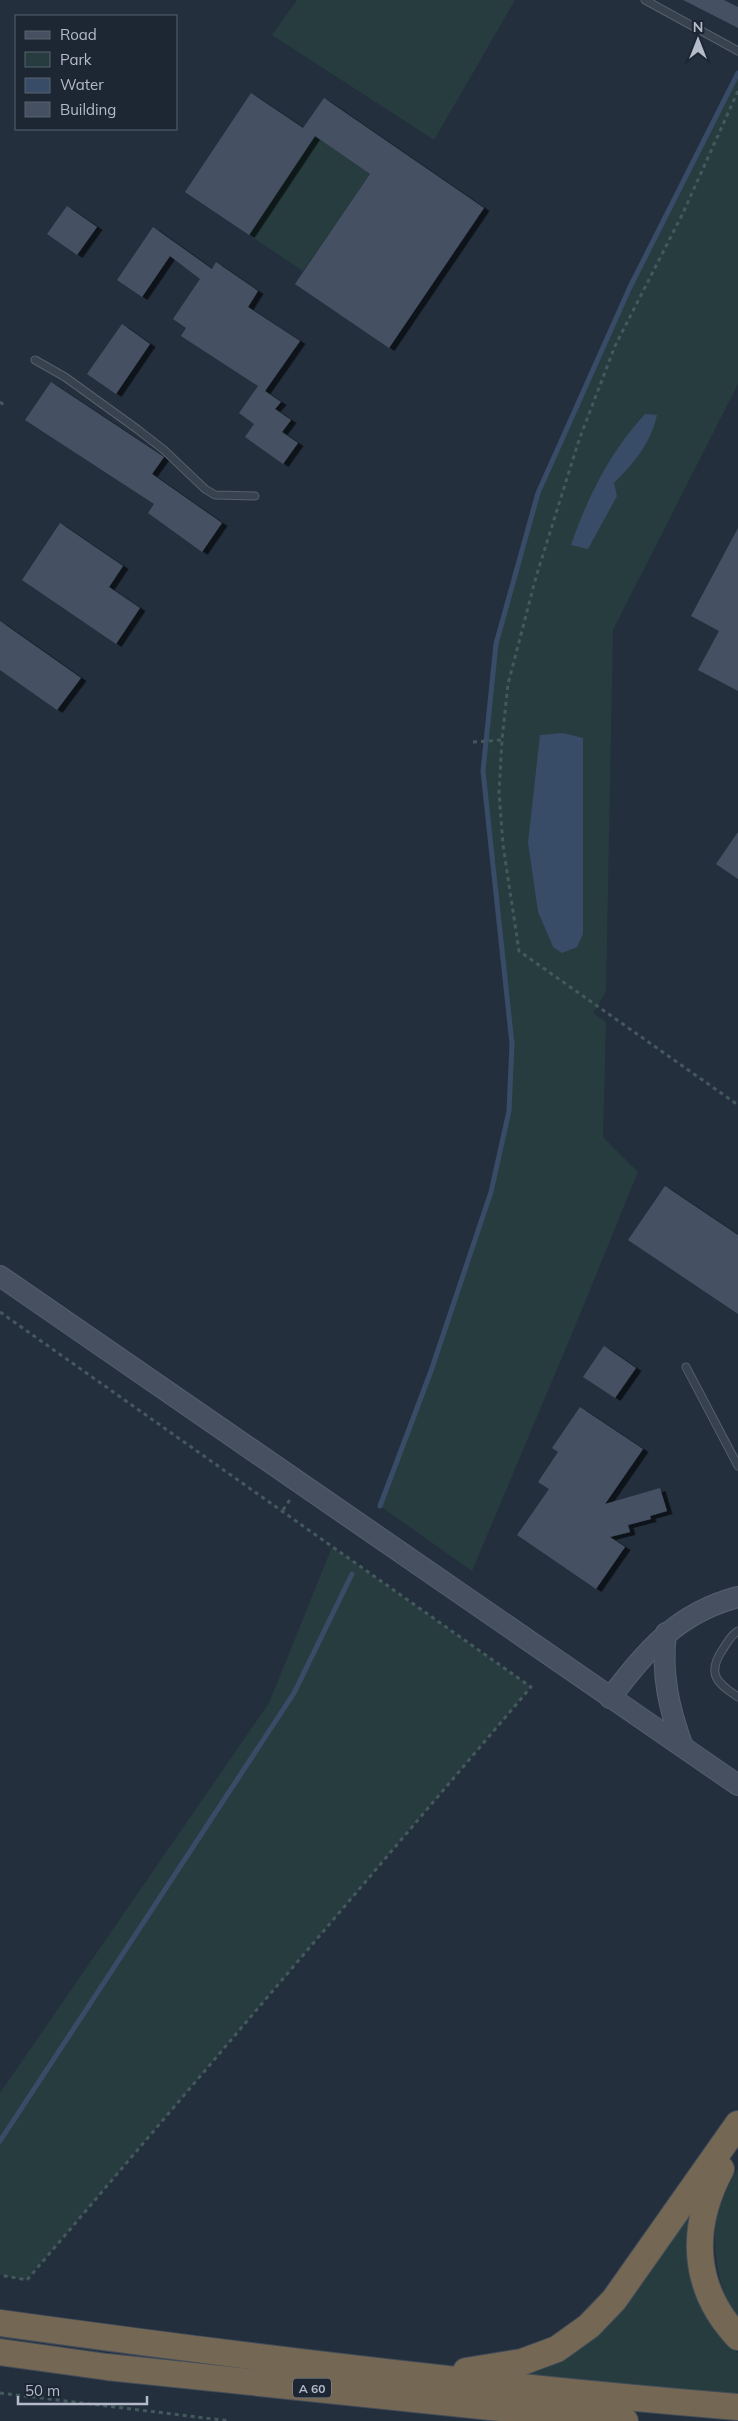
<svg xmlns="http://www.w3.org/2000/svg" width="738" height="2421" font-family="Mulish,sans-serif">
<defs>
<filter id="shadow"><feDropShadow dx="5.5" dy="3" stdDeviation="0" flood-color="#0009"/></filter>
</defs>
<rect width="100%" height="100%" fill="#242f3e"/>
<g fill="#263c3f" fill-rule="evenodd">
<polygon points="297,0 515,0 434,140 272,35"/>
<path d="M738 73V384L613 630 606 992 593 1013 606 1022 603 1137 638 1172 576 1324 472 1571 380 1506 431 1371 491 1192 509 1111 512 1044 483 771 496 644 538 493 630 287ZM528 843 583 934 553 947 538 912Z"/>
<polygon points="315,136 370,174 303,271 249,235"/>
<polygon points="332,1547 531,1687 27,2280 0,2275 0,2093 269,1703"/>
<path d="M738 2169V2317C719 2296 711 2246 717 2218 720 2202 729 2182 738 2169Z"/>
<polygon points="703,2185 716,2328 738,2353 738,2394 493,2374 565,2350"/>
</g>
<g fill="#394c67">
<path d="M645 414 657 415C651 443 634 463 614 483L617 496 588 549 571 545C588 496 610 452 645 414Z"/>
<polygon points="563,733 583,738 583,934 577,947 562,953 553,947 538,912 528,843 540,735"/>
</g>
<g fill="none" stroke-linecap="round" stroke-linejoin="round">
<g stroke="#394c67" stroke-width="5">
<polyline points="380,1506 431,1371 491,1192 509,1111 512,1044 483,771 496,644 538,493 630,287 738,73"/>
<polyline points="0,2141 294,1693 352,1574"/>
</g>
</g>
<g fill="#455162" filter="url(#shadow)">
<polygon points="683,0 724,0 738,7 738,28"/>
<polygon points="251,93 303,128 324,98 484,208 389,348 295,284 370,174 315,136 249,235 185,192"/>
<polygon points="67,206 97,227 77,255 47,234"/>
<polygon points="153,227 212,269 216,262 258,291 248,307 300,341 265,391 281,402 275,409 291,420 282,432 298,443 283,464 245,437 254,424 239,413 258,386 181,336 186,328 173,319 200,279 170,256 142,297 117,280"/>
<polygon points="122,324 150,344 116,394 87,374"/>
<polygon points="51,382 164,457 152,474 222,523 202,552 148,513 154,504 25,420"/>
<polygon points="60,523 123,566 109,587 140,608 116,644 22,580"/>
<polygon points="738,528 738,691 698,670 719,631 691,616"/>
<polygon points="0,621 81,678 57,710 0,670"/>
<polygon points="738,832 738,879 716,864"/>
<polygon points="665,1186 738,1235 738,1314 628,1240"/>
<polygon points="604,1346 636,1368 615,1398 583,1377"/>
<polygon points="580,1407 643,1449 605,1504 660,1488 667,1511 650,1516 651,1519 628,1525 630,1532 610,1537 625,1547 596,1589 517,1535 549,1489 538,1482 558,1452 552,1448"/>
</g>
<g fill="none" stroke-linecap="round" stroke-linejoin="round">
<defs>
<g id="lane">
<polyline points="645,0 738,51"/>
<polyline points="35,360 65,377 137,429 164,450 205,489 215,495 255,496"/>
<polyline points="686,1367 738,1466"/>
<path d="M738 1631C731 1635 727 1643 723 1649 706 1674 717 1683 738 1697"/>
</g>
<g id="secondary">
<polyline points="0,1276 738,1785"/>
<path d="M666 1633C661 1674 669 1709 683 1747"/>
<path d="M610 1698C647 1650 677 1613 738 1597"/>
</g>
<g id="highway">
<path d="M721 2169C690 2227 691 2287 738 2337"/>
<path d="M0 2323C245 2357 491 2387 738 2407"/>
<polyline points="0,2352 107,2367 625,2421"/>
<polyline points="466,2371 522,2362 557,2349 589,2326 614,2300 738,2124"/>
</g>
</defs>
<use href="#lane" stroke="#565f6c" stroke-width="9"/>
<use href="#secondary" stroke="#565f6c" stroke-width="22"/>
<use href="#highway" stroke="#434c59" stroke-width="28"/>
<g stroke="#44595c" stroke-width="3" stroke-dasharray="4 4" stroke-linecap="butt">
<polyline points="738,91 683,213 615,346 579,440 536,577 508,684 502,740 499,792 503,845 519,951 738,1105"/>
<polyline points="0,402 4,405"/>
<polyline points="473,742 502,740"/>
<polyline points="0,1312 531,1687 27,2280 0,2275"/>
<polyline points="283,1510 291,1498"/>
<polyline points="0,2393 230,2421"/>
</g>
<use href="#lane" stroke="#38414e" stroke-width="7"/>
<use href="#secondary" stroke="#465061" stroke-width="20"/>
<use href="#highway" stroke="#746855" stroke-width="26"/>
</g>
<g text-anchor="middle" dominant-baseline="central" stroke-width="4" stroke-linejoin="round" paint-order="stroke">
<rect fill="#1d2633" stroke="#878f9c" stroke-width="1" x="293" y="2378.5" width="38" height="19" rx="4"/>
<g font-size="12" font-weight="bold" fill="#b4bcc9">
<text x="312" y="2388">A 60</text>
</g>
</g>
<rect x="15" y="15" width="162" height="115" fill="#1d2633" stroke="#59626f"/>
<rect x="25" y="31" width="25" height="8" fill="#465061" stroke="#59626f"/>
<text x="60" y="40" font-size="15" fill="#b4bcc9">Road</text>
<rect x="25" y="52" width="25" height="15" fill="#263c3f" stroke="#59626f"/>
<text x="60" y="65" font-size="15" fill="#b4bcc9">Park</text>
<rect x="25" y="78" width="25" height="15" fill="#394c67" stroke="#59626f"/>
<text x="60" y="90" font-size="15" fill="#b4bcc9">Water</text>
<rect x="25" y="102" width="25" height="15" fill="#455162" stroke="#59626f"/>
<text x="60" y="115" font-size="15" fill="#b4bcc9">Building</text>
<g transform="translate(698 40)" stroke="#1d2633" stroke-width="4" paint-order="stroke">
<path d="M0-4L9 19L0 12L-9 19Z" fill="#b4bcc9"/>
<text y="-8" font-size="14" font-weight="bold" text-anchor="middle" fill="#b4bcc9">N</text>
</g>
<path d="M18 2396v8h129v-8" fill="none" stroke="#b4bcc9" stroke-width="2.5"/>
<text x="25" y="2396" font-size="15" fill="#b4bcc9" stroke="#1d2633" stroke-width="4" paint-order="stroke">50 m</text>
</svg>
